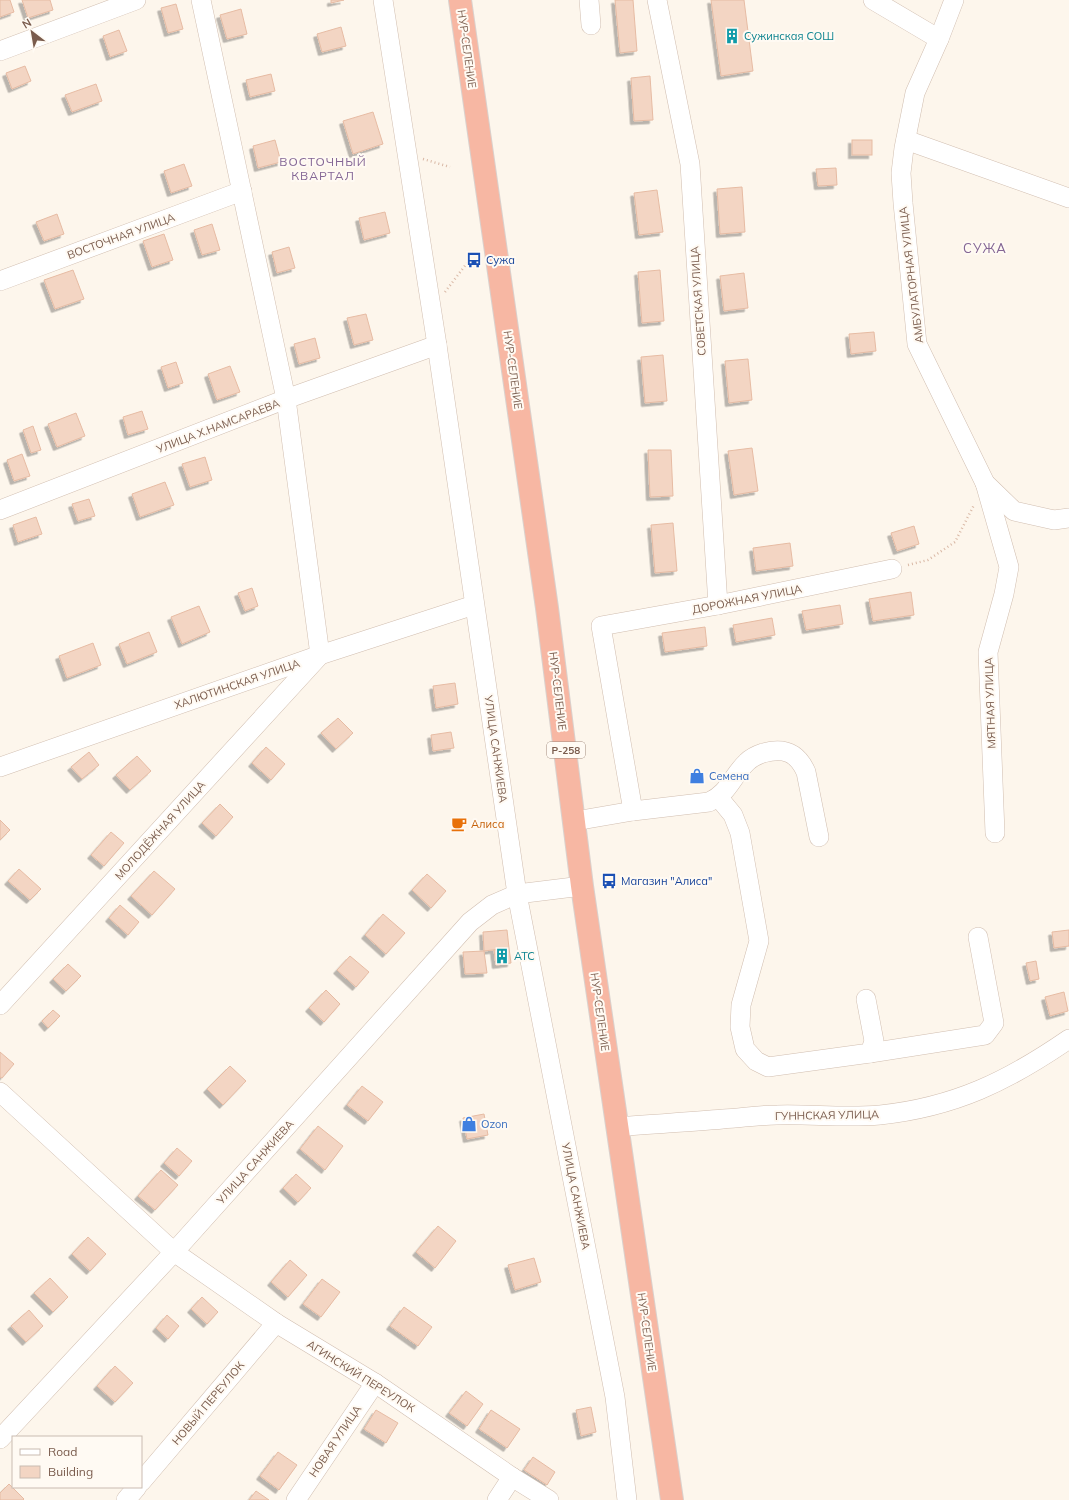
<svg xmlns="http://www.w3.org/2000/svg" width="1069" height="1500" font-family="Mulish,sans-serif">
<defs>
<filter id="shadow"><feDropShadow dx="-3.5" dy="3.5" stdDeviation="0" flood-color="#0004"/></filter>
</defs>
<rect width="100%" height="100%" fill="#fdf6ec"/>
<g fill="#f3d5c3" stroke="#e6bba3" filter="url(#shadow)">
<polygon points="0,0 10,0 14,12 0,17"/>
<polygon points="22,0 50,0 53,10 28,18"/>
<polygon points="331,0 344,0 331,3"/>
<polygon points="615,0 633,0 637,51 620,53"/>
<polygon points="711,0 744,0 753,71 721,76"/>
<polygon points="176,4 183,29 168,33 161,8"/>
<polygon points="241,9 247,34 227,39 220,15"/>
<polygon points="341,27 346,46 322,52 317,34"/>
<polygon points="119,30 127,51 110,57 103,36"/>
<polygon points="25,66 31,81 12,89 6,73"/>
<polygon points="271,74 275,91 250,97 246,80"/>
<polygon points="650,76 653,120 634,121 631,78"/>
<polygon points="96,84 102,101 72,112 65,95"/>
<polygon points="373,112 383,144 353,154 343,121"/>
<polygon points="275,140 281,162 258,168 253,146"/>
<rect x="852" y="140" width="20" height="15"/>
<polygon points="184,164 192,186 171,193 164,171"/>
<polygon points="836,168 837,185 818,186 816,169"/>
<polygon points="742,187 745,232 720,234 717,189"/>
<polygon points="657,190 663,232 639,235 634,193"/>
<polygon points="385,212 390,233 364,240 359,218"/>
<polygon points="57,214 64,234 44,241 36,222"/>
<polygon points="212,224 220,250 202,255 194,230"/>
<polygon points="164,234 173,260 152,267 143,241"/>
<polygon points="289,247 295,268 277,273 272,252"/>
<polygon points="73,270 84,299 55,309 44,280"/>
<polygon points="660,270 664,321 642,323 638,272"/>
<polygon points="744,273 748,308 724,311 720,276"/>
<polygon points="366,314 373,340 354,345 347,318"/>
<polygon points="874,332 876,351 851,354 849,334"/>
<polygon points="315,338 320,358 299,364 294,344"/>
<polygon points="663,355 667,401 645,403 641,357"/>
<polygon points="748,359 752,400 729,403 725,361"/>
<polygon points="176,362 183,383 168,388 161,367"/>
<polygon points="230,366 240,392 217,400 208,374"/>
<polygon points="142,411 148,429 128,435 123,417"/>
<polygon points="76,413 85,436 57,447 48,424"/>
<polygon points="33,426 41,450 31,453 23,430"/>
<polygon points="752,448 758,491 734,495 728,451"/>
<polygon points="648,450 671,450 673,496 650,497"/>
<polygon points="22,454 30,476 14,481 7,460"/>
<polygon points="205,457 212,480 190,487 182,464"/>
<polygon points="165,482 174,505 140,517 132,494"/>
<polygon points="89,499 95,516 78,521 72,504"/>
<polygon points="36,517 42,534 18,542 13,525"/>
<polygon points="673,523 677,571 655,573 651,525"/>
<polygon points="914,526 919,544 897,551 891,533"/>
<polygon points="790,543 793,566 756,571 753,548"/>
<polygon points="252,588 258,606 245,611 238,593"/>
<polygon points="911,592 914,615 873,621 869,599"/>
<polygon points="840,605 843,624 806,630 802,611"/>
<polygon points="199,606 210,632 182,644 171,617"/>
<polygon points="772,618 775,635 736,642 733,625"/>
<polygon points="705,627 707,646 665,652 662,633"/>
<polygon points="149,632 157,652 127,664 119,644"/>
<polygon points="93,643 101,665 67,678 59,656"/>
<polygon points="455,683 458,704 436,708 433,686"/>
<polygon points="338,718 353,733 336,749 321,733"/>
<polygon points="451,732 454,748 433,751 431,735"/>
<polygon points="266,747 285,764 271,780 252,763"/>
<polygon points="89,752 99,765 82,779 71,767"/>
<polygon points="137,756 151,771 130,790 116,775"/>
<polygon points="220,804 233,817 216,836 202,823"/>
<polygon points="0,820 10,830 0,840"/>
<polygon points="111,832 124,843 104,866 91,855"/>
<polygon points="19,869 41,889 30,900 8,881"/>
<polygon points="154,871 175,889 152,915 131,896"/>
<polygon points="427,874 446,891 431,908 412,890"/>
<polygon points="120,905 139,922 128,935 109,918"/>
<polygon points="383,914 405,933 386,954 365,935"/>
<polygon points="507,930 509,948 484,951 483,932"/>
<polygon points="1069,930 1069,946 1054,948 1052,932"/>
<polygon points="509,948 511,963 496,965 494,950"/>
<polygon points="484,951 487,973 465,974 463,952"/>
<polygon points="350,956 369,972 356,987 337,970"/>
<polygon points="1036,961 1039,979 1030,981 1026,963"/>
<polygon points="68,964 81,976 66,991 53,979"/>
<polygon points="326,990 340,1004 324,1022 309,1008"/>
<polygon points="1064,992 1068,1011 1050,1016 1045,997"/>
<polygon points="53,1010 60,1016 48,1028 42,1021"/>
<polygon points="0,1052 14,1064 2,1078 0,1077"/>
<polygon points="230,1066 246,1081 223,1105 207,1089"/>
<polygon points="362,1086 383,1102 368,1121 347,1105"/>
<polygon points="484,1114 488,1135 467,1139 463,1118"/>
<polygon points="318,1126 343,1146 325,1170 300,1149"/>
<polygon points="177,1148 192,1161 179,1176 164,1163"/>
<polygon points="161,1170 178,1185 155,1210 138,1196"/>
<polygon points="296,1174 311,1188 298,1202 283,1188"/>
<polygon points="438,1226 456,1241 435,1268 416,1252"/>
<polygon points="88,1237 106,1254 90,1271 72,1254"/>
<polygon points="534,1258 541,1282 515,1290 508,1265"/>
<polygon points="290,1260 307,1275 288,1297 271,1282"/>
<polygon points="50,1278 68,1297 53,1312 34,1293"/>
<polygon points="322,1279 340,1292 321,1317 303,1304"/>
<polygon points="202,1297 218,1312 207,1324 191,1309"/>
<polygon points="404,1307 432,1327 418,1346 390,1326"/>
<polygon points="29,1310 43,1326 26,1342 11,1326"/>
<polygon points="167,1315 179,1326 168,1339 156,1328"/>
<polygon points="115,1366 133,1383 115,1402 97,1386"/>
<polygon points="466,1391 483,1404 467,1426 449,1413"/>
<polygon points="591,1407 596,1432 581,1436 576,1410"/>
<polygon points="376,1410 398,1423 386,1443 364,1429"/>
<polygon points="491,1410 520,1429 507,1448 479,1429"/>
<polygon points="278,1452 297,1465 279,1490 260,1476"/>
<polygon points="533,1457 555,1472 547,1485 524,1470"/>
<polygon points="9,1484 24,1499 23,1500 0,1500 0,1493"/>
<polygon points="256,1491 269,1500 249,1500"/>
</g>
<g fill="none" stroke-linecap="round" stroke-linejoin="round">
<defs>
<g id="minor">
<polyline points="383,0 437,345 517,894 615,1397 627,1500"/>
<polyline points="589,0 591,25"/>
<polyline points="657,0 690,164 718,605"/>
<polyline points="873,0 939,39 915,93 904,148 901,173 903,203 917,344 985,483 1014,511 1054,520 1069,518"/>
<polyline points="939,39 954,0"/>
<polyline points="0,51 136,0"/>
<polyline points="906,140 1069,198"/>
<polyline points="0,281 242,191"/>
<polyline points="985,483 1009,567 1004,594 988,652 995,833"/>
<polyline points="0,510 286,399 437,345"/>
<polyline points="0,767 320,655 474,605"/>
<polyline points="719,798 733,815 740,833 759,941 741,1005 740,1027 745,1049 756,1061 768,1067 870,1053 874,1041 866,999"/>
<polyline points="575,821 633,811"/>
<path d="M819 837 806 772C797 752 784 747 763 753 757 755 751 758 747 762 732 776 729 793 709 802L633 811 601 626 718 605 892 569"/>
<polyline points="0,1005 320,655 286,399 201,0"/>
<polyline points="870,1053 985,1035 994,1023 978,937"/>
<polyline points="0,1092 174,1252 276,1323 375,1383 512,1477 549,1500"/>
<path d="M617 1127C652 1124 687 1122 723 1119 741 1118 759 1115 777 1115 811 1114 846 1118 880 1115 955 1107 1008 1081 1069 1039"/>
<polyline points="0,1439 174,1252 470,922 492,905 517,894 582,886"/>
<polyline points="141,1482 276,1323"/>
<polyline points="126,1500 137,1487"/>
<polyline points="296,1500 375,1383"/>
<polyline points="497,1500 512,1477"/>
</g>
<polyline id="highway" points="460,0 547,608 582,886 672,1500"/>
</defs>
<use href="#minor" stroke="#d1beb0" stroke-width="20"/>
<use href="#highway" stroke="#dad1cd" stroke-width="24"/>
<g stroke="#d9b8a5" stroke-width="2.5" stroke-dasharray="1 3" stroke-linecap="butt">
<polyline points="423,159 450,167"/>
<polyline points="445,292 467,263"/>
<polyline points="908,565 928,560 955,542 974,505"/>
</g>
<use href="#minor" stroke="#fff" stroke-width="19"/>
<use href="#highway" stroke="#f7b7a3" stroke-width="22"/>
</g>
<defs>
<symbol id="building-bare" viewBox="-9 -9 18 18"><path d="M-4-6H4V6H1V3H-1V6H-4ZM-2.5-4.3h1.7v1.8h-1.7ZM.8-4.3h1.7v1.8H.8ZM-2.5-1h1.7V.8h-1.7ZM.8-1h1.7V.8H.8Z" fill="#0f9aa8" stroke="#fffaf3" stroke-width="2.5" paint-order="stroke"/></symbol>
<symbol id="bus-bare" viewBox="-9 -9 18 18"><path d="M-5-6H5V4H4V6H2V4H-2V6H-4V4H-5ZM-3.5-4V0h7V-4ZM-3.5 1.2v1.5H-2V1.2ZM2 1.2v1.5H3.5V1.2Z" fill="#1a4fb4" stroke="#fffaf3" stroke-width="2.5" paint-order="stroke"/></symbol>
<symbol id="shop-bare" viewBox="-9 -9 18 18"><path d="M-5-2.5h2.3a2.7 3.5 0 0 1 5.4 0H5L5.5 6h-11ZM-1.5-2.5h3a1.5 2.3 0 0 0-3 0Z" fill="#3f7fe0" stroke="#fffaf3" stroke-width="2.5" paint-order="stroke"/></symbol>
<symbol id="cafe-bare" viewBox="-9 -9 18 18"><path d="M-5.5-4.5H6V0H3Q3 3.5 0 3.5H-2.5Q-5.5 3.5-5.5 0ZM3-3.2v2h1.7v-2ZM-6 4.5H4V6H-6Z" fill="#e8710a" stroke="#fffaf3" stroke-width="2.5" paint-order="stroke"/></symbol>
</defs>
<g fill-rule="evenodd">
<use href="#building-bare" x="721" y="25" width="22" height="22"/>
<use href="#bus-bare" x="463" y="249" width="22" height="22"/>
<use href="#shop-bare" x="686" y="765" width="22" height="22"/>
<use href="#cafe-bare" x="448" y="813" width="22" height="22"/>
<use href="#bus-bare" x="598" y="870" width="22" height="22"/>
<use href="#building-bare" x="491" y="945" width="22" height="22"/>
<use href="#shop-bare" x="458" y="1113" width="22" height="22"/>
</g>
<g text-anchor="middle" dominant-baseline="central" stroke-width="4" stroke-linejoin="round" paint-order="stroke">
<rect fill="#fffaf3" stroke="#a28b7f" stroke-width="1" x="547" y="742" width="38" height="16" rx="3"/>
<g font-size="10" font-weight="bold" fill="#7a5c4d">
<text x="566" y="750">Р-258</text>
</g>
<g font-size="11" fill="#0d838f" stroke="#fffaf3" text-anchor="start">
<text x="744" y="36">Сужинская СОШ</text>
<text x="514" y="956">АТС</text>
</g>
<g font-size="11" fill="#7a5c4d" stroke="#fffaf3">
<text transform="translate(467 49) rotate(82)">НУР-СЕЛЕНИЕ</text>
<text transform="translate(121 236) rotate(-20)">ВОСТОЧНАЯ УЛИЦА</text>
<text transform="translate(911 275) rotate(-97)">АМБУЛАТОРНАЯ УЛИЦА</text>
<text transform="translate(698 301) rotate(-94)">СОВЕТСКАЯ УЛИЦА</text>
<text transform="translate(513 370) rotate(82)">НУР-СЕЛЕНИЕ</text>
<text transform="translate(218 426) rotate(-21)">УЛИЦА Х.НАМСАРАЕВА</text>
<text transform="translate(747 599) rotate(-11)">ДОРОЖНАЯ УЛИЦА</text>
<text transform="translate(237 684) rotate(-19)">ХАЛЮТИНСКАЯ УЛИЦА</text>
<text transform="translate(558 691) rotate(83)">НУР-СЕЛЕНИЕ</text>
<text transform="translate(990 703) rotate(-92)">МЯТНАЯ УЛИЦА</text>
<text transform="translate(496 749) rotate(82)">УЛИЦА САНЖИЕВА</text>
<text transform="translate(160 830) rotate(-48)">МОЛОДЁЖНАЯ УЛИЦА</text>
<text transform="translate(600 1012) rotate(82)">НУР-СЕЛЕНИЕ</text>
<text transform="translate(827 1115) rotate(-1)">ГУННСКАЯ УЛИЦА</text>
<text transform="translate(255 1162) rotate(-48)">УЛИЦА САНЖИЕВА</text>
<text transform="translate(576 1196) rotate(79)">УЛИЦА САНЖИЕВА</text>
<text transform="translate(647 1332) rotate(82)">НУР-СЕЛЕНИЕ</text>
<text transform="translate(361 1376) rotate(32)">АГИНСКИЙ ПЕРЕУЛОК</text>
<text transform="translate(208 1403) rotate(-50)">НОВЫЙ ПЕРЕУЛОК</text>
<text transform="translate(335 1441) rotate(-56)">НОВАЯ УЛИЦА</text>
</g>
<g font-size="11" fill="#164399" stroke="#fffaf3" text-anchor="start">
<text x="486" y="260">Сужа</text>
<text x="621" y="881">Магазин "Алиса"</text>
</g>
<g font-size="11" fill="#366cbe" stroke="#fffaf3" text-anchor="start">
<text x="709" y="776">Семена</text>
<text x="481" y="1124">Ozon</text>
</g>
<g font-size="11" fill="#c56008" stroke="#fffaf3" text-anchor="start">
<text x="471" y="824">Алиса</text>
</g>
<g font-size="12" letter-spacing="1" fill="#846695" stroke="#fffaf3">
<text x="323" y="161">ВОСТОЧНЫЙ<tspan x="323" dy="14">КВАРТАЛ</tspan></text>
</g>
<g font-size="13" letter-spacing="1" fill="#846695" stroke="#fffaf3">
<text x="985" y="248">СУЖА</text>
</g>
</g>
<rect x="12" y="1436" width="130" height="52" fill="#fffaf3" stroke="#cabbb1"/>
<rect x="20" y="1449" width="20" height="6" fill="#ffffff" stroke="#cabbb1"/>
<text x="48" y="1456" font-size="12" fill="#7a5c4d">Road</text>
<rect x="20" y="1466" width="20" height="12" fill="#f3d5c3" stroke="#cabbb1"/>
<text x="48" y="1476" font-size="12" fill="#7a5c4d">Building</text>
<g transform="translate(32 32) rotate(329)" stroke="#fffaf3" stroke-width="3" paint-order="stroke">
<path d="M0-3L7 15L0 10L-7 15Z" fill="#7a5c4d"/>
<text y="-6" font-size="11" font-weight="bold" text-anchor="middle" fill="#7a5c4d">N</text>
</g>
</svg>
